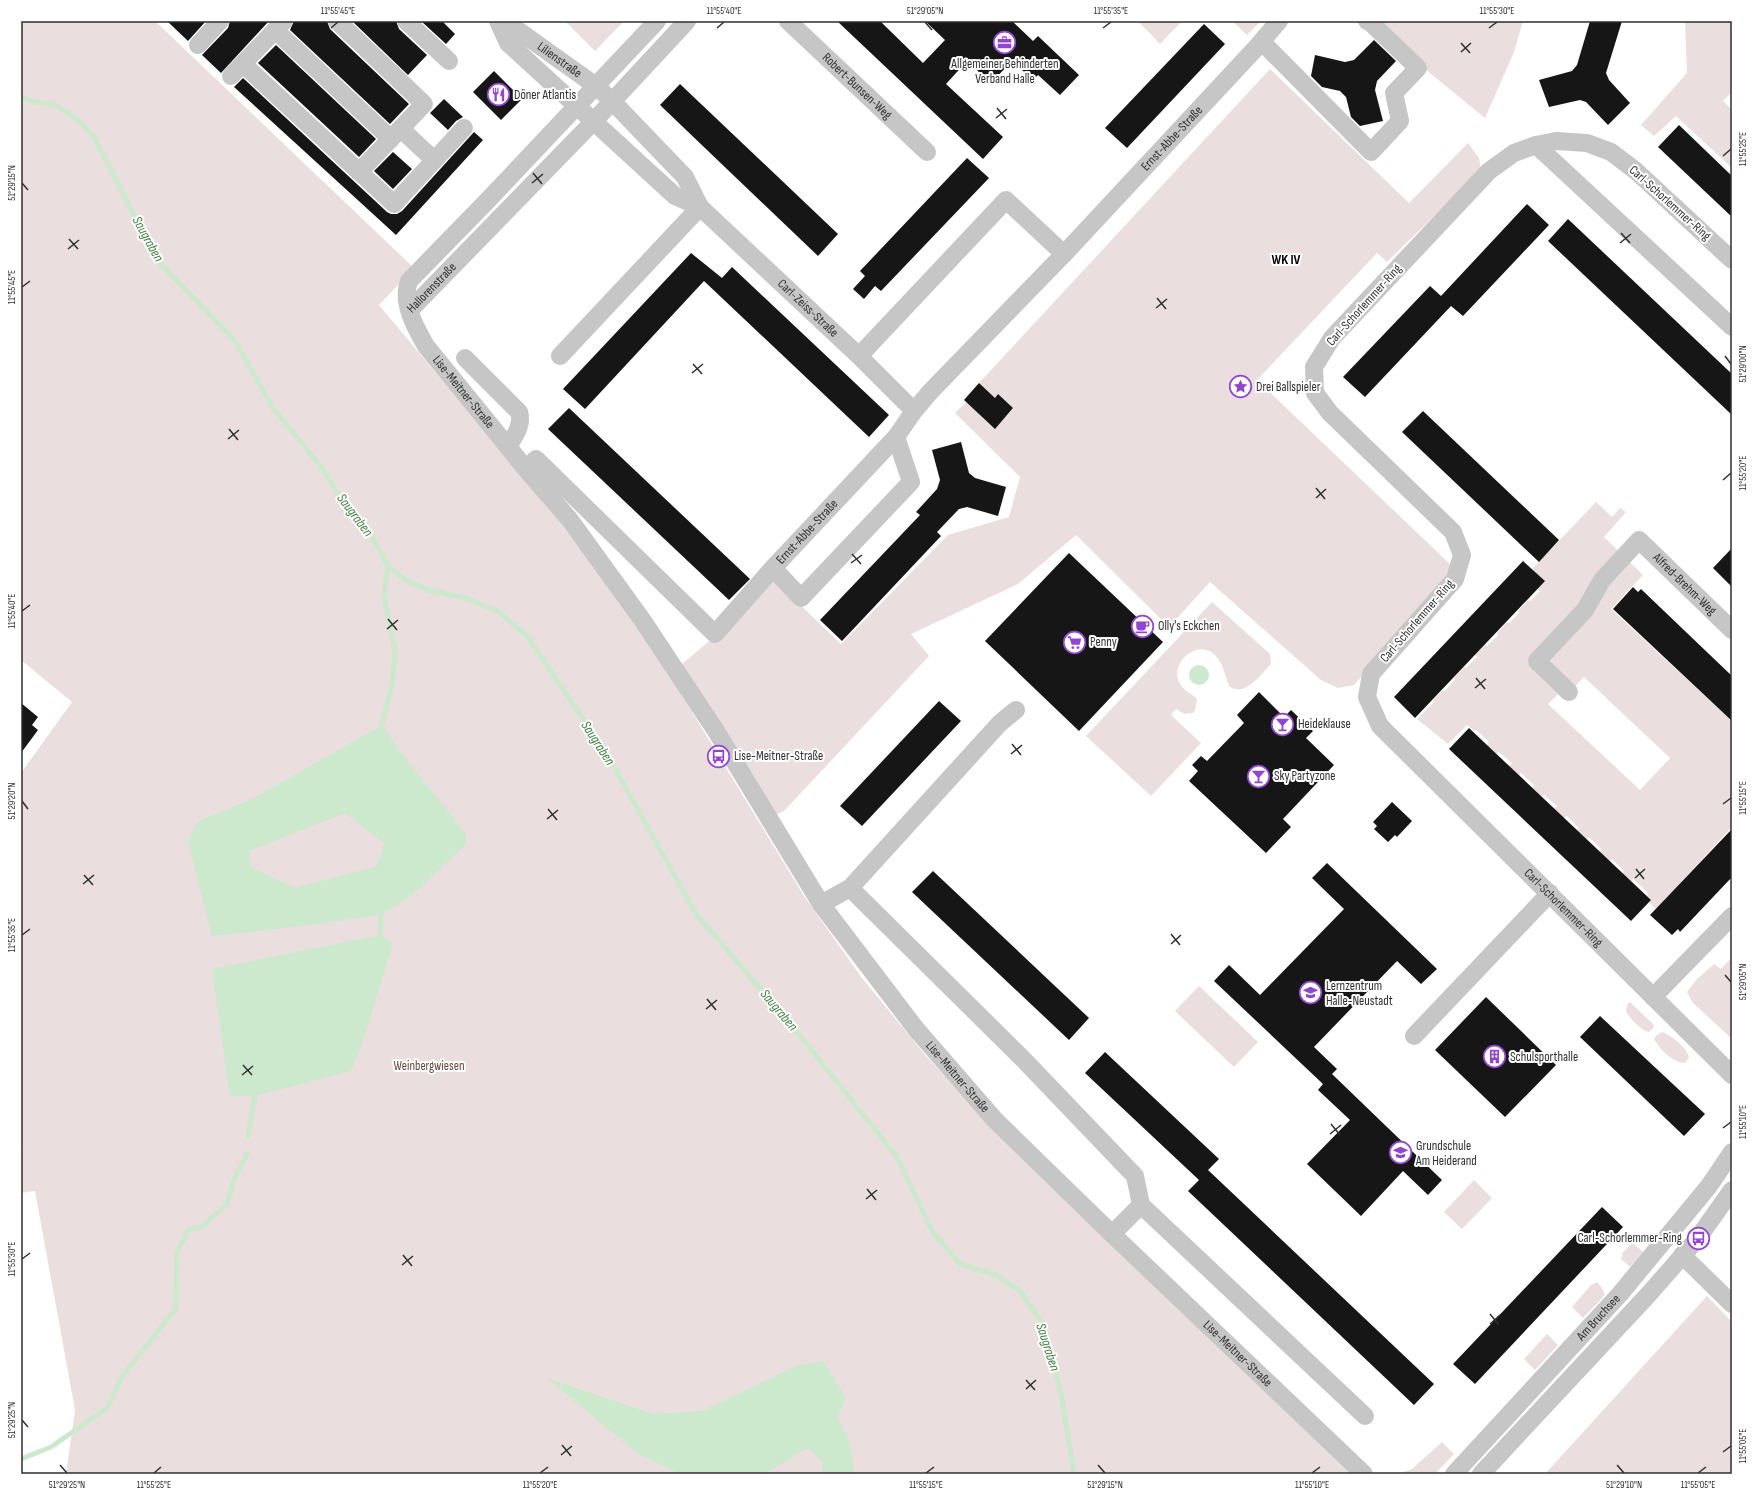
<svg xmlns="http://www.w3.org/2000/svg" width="1753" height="1495" font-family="'Sofia Sans Condensed',sans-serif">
<rect width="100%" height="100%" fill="#fff"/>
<g fill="#eadfde" fill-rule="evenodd">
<polygon points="21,21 155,21 414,268 379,305 550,509 618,598 672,679 804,896 862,978 926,1056 998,1134 1354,1474 66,1474 75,1410 35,1191 21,1193 21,1152 23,1149 21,1146 21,773 72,702 21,660"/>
<polygon points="565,21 624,21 595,51"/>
<polygon points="1138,21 1182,21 1160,44"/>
<polygon points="1232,21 1261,21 1247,35"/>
<polygon points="1381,21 1523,21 1514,52 1485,118 1420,65"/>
<polygon points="1685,21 1732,21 1732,92 1723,101 1732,110 1732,168 1676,116 1654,136 1641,125 1687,73"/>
<polygon points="1270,69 1409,203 1468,143 1479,158 1481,170 1387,262 1377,253 1257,380 1452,566 1445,585 1354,685 1338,688 1321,680 1210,582 1169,627 1076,535 1018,584 911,634 929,656 784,811 771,817 675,670 714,637 771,577 841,644 948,535 1009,517 1020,477 955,413 966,402 995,428 1013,409 998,394 995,398 979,383"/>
<path d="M1596 502 1612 517 1620 508 1626 512 1604 537 1643 575 1611 609 1732 721V827L1656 909 1649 902 1651 900 1647 895 1648 893 1633 879 1631 882 1622 874 1624 871 1612 859 1610 861 1599 852 1601 849 1589 837 1586 839 1577 830 1579 828 1567 816 1564 818 1554 809 1557 806 1544 795 1541 797 1532 788 1534 785 1521 773 1519 775 1509 766 1512 763 1499 752 1496 754 1487 745 1489 742 1476 730 1474 731 1467 725 1448 744 1417 719 1434 702 1433 700 1443 690 1445 691 1455 679 1454 678 1464 667 1466 668 1477 657 1475 655 1486 644 1487 646 1498 635 1497 633 1507 622 1509 623 1519 613 1518 611 1528 600 1530 601 1540 591 1537 588 1544 581 1532 569ZM1584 677 1670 758 1640 790 1548 704 1558 694 1563 699Z"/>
<path d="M1212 602 1270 654 1271 664C1262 673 1244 699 1229 686 1225 675 1223 663 1215 655 1198 638 1170 662 1179 682 1183 691 1191 693 1197 699L1195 710 1193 713 1185 714 1176 709 1171 715 1201 743 1151 796 1086 736Z"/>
<polygon points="1732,957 1732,1039 1693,1003 1687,992 1696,980 1714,964 1721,969"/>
<polygon points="1199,986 1258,1042 1234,1067 1175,1011"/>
<path d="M1628 1003H1631L1653 1024 1654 1027 1649 1032C1642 1031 1627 1017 1626 1010 1626 1008 1628 1005 1628 1003Z"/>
<path d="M1662 1032C1672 1036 1687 1047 1689 1058L1685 1063C1671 1062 1661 1050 1654 1039L1657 1035Z"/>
<polygon points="1474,1180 1492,1198 1462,1229 1444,1212"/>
<polygon points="1633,1243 1643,1252 1630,1267 1621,1259 1623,1252"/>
<polygon points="1597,1282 1602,1288 1605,1295 1583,1318 1572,1307 1591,1285"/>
<polygon points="1707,1296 1732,1322 1732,1474 1545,1474"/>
<polygon points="1547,1334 1558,1345 1535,1370 1524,1359"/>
<polygon points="1442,1442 1454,1454 1435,1474 1398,1474 1412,1469"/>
</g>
<g fill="#cce8cd" fill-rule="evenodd">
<circle cx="1199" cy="675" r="10"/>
<path d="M382 725 401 753 466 834V844L411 896 381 915 285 928 212 936 188 841 197 822 254 798ZM345 813 385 844 377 866 295 888 251 867 249 851Z"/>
<polygon points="380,935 393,943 362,1044 351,1071 255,1096 230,1096 212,969"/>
<polygon points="823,1361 846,1397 837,1418 848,1436 855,1474 822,1474 823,1462 808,1448 766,1473 680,1474 637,1453 547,1378 653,1414 702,1411 796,1366"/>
</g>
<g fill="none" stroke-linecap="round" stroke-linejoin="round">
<g stroke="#cce8cd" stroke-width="5">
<polyline points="21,97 35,102 56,105 78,120 94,137 157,260 235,341 273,408 321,467 346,506 365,524 388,566 404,579 427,590 466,598 499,612 527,636 608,756 696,914 789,1022 897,1157 932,1231 960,1264 996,1275 1020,1291 1044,1326 1061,1393 1074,1474"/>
<polyline points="382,725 393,678 395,650 384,596 388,566"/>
<polyline points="380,935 381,915"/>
<polyline points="248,1136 255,1096"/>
<polyline points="21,1459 51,1447 107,1408 122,1377 176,1308 177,1253 188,1230 203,1226 227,1204 235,1177 247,1154"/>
</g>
</g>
<g fill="#161616">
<polygon points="167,21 206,21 188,41"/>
<polygon points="230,21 269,21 221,73 202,55 228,28"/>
<polygon points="294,21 327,21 330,29 409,104 390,124 290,30"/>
<polygon points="352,21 396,21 399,29 427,55 408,75"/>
<polygon points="421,21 442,21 455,34 446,44"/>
<polygon points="837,21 880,21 923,63 945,40 925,21 1012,21 1033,41 1038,36 1079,75 1060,95 1038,75 1033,80 1012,61 991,83 967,61 946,84 1003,137 983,159"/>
<polygon points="1590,21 1622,21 1606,73 1609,80 1630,103 1608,125 1586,102 1580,100 1549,107 1539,80 1572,71 1577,65"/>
<polygon points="1204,24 1225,44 1127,148 1105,128"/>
<polygon points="1374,40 1396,61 1377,81 1375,90 1383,121 1360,126 1351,117 1346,97 1340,91 1322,87 1311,76 1315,55 1345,62 1354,60"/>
<polygon points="276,45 376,139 359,157 258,63"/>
<polygon points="494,71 522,99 501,120 473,92"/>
<polygon points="243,78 387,212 391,214 397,214 402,211 474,132 483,140 396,235 234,87"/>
<polygon points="680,84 838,234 818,256 660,105"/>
<polygon points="444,99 463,117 456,121 448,130 430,113"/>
<polygon points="1679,125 1732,176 1732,217 1658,147"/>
<polygon points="393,152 412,169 393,189 374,171"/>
<polygon points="967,158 989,178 881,291 875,286 864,299 853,289 865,276 860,271"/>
<polygon points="1527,204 1549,225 1463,316 1451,306 1365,397 1343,377 1430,286 1441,296"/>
<polygon points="1568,219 1732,374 1732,415 1548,241"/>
<polygon points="691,253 722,278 732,267 889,415 869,437 704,281 585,409 563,389"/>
<polygon points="979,383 995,398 998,394 1013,408 995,429 964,400"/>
<polygon points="569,408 750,579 729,600 548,429"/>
<polygon points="1423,411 1559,540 1539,562 1402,432"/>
<polygon points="961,442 969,473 975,478 1006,487 998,516 967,507 959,509 937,532 941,536 842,641 820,620 920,515 916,512 937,489 940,480 932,450"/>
<polygon points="1732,548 1732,587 1713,568"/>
<polygon points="1069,553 1163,642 1079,731 985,641"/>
<polygon points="1523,561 1545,581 1415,718 1394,697"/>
<polygon points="1633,587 1638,592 1641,589 1732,676 1732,721 1613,609"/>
<polygon points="1259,692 1284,717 1291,710 1313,731 1306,738 1334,765 1283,819 1291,827 1266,853 1189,781 1198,771 1192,765 1201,756 1207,761 1244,723 1237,715"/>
<polygon points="939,701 961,721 862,826 840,806"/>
<polygon points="21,703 38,717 32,725 38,730 21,753"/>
<polygon points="1469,728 1651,900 1631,921 1449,749"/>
<polygon points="1392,802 1412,821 1397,837 1395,835 1388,842 1374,829 1377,826 1373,822"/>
<polygon points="1732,829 1732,877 1680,932 1678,929 1672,935 1650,915"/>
<polygon points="1327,863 1437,969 1421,984 1397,961 1314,1047 1337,1069 1332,1074 1442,1180 1428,1195 1403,1171 1361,1216 1307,1164 1350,1120 1318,1090 1323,1084 1214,981 1229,965 1260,995 1344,909 1312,878"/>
<polygon points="933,871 1089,1018 1069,1040 912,892"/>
<polygon points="1486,997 1556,1065 1505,1117 1435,1050"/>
<polygon points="1600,1016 1705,1114 1684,1136 1580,1037"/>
<polygon points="1105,1052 1219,1159 1208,1170 1434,1384 1414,1405 1188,1191 1199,1180 1085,1073"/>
<polygon points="1602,1207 1623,1227 1475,1384 1453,1364"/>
</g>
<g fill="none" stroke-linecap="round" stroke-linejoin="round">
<g stroke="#c6c6c6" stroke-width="18">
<polyline points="337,21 424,104 359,172"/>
<polyline points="406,21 449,61"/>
<path id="s1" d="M498 21 508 43 675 196 700 207 859 356 914 411"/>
<path id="s2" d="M505 21 596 86 612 101 685 177 700 207"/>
<path id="s3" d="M657 21 489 199 409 281C401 302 415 327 426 346L526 469 570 520 643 621 716 731 821 904 916 1029 995 1120 1112 1234 1364 1474"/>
<path id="s4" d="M788 21 927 152"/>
<polyline points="275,30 391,139"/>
<polyline points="1262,42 1371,152 1400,121 1394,93 1418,68 1371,23 1367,21"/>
<polyline points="198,45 220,21"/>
<polyline points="243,64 394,204 464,128"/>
<polyline points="231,76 284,21"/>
<polyline points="401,129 434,160"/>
<polyline points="1536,145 1732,327"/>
<path id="s5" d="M1732 260 1636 171 1611 152 1587 143 1556 141 1536 145 1514 153 1489 171 1332 338 1314 367 1315 393 1330 413 1453 532 1462 555 1455 579 1371 674 1367 697 1380 726 1732 1075"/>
<path id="s6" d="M410 310 594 121 687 21"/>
<polyline points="560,356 700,207"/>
<polyline points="859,356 1006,200 1064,254"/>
<path d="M465 358 519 412C523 425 515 435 508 447"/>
<path id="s7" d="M896 437 911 482 801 598 773 568 896 437 914 411 930 392 1064 254 1255 49 1279 21"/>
<polyline points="526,469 536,459 715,634 773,568"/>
<path id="s8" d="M1569 692 1537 661 1585 610 1602 580 1639 540 1732 630"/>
<polyline points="850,888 1022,1058 1135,1176 1141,1205 1365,1416"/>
<polyline points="821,904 850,888 1000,723 1016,710"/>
<polyline points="1653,997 1732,916"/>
<polyline points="1414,1036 1550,893"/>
<polyline points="1112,1234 1141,1205"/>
<polyline points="1682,1255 1732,1304"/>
<path id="s9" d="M1454 1474 1620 1294 1709 1186 1732 1152"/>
<polyline points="1481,1474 1648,1295 1698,1238 1732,1190"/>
</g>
</g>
<path fill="none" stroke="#2f2f2f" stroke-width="1.5" d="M925 22 932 30M331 28 338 22M717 28 724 22M1103 28 1111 22M1489 28 1497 22M1461 43 1470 53M1461 52 1471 43M997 108 1006 119M996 118 1007 109M1723 156 1731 149M533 173 542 184M22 183 28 190M532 183 543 174M1621 233 1630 243M69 239 78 249M1620 243 1631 234M68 249 79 240M22 287 30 281M1157 298 1166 309M1156 308 1167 299M1725 356 1731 364M693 364 702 374M692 373 703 364M229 429 238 440M228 439 239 430M1723 480 1731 473M1316 488 1325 499M1316 498 1326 489M852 554 861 564M851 563 862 555M22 611 30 605M388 619 397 630M387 629 398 620M1476 678 1485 689M1475 688 1486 679M1012 744 1021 755M1011 754 1022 745M22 801 28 809M1723 804 1731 798M548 809 557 820M547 819 558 810M1636 869 1644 879M84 875 93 885M1635 878 1645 869M83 884 94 875M1171 934 1180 945M22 935 30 929M1171 944 1181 935M1725 975 1731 982M707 999 716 1010M706 1009 717 1000M243 1065 252 1075M242 1075 253 1066M1331 1124 1340 1135M1723 1128 1731 1122M1330 1134 1341 1125M867 1189 876 1200M866 1199 877 1190M403 1255 412 1266M22 1259 30 1253M402 1265 413 1256M1490 1314 1499 1325M1490 1324 1500 1315M1026 1380 1035 1390M1026 1389 1036 1380M22 1420 28 1427M562 1445 571 1456M1723 1452 1731 1446M561 1455 572 1446M60 1465 67 1473M1098 1465 1105 1473M1617 1465 1624 1473M154 1473 161 1467M540 1473 548 1467M926 1473 934 1467M1312 1473 1320 1467M1698 1473 1706 1467"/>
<defs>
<symbol id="office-ring" viewBox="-11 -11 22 22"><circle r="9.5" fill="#fff" stroke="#9345d2" stroke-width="1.5"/><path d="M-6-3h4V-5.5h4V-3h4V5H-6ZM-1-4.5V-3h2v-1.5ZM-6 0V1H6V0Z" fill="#9345d2"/></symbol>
<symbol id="restaurant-ring" viewBox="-11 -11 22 22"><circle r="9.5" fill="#fff" stroke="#9345d2" stroke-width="1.5"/><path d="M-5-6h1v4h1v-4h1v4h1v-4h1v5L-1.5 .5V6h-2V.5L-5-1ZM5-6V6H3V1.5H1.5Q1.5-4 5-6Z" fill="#9345d2"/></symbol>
<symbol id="sight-ring" viewBox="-11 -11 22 22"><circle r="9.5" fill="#fff" stroke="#9345d2" stroke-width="1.5"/><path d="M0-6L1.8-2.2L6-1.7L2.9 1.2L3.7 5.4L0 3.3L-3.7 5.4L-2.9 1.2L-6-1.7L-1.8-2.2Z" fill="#9345d2"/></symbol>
<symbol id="cafe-ring" viewBox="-11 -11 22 22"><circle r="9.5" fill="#fff" stroke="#9345d2" stroke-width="1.5"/><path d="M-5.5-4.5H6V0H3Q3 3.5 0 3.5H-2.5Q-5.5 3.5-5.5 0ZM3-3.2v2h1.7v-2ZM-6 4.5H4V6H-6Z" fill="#9345d2"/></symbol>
<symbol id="supermarket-ring" viewBox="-11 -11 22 22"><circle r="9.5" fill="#fff" stroke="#9345d2" stroke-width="1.5"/><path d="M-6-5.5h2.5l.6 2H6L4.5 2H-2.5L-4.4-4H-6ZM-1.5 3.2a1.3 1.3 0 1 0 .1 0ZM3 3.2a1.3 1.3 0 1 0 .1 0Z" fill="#9345d2"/></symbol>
<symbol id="bar-ring" viewBox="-11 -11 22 22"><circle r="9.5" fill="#fff" stroke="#9345d2" stroke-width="1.5"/><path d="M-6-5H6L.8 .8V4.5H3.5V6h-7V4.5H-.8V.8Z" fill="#9345d2"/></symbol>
<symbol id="bus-ring" viewBox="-11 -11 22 22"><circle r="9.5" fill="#fff" stroke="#9345d2" stroke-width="1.5"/><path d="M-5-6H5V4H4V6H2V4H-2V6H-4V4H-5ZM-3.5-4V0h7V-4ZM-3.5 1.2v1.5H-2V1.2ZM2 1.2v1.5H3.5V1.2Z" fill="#9345d2"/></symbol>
<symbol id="school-ring" viewBox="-11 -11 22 22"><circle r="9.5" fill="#fff" stroke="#9345d2" stroke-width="1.5"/><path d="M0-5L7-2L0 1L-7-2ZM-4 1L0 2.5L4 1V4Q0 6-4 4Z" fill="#9345d2"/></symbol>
<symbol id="building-ring" viewBox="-11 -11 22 22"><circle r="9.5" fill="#fff" stroke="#9345d2" stroke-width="1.5"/><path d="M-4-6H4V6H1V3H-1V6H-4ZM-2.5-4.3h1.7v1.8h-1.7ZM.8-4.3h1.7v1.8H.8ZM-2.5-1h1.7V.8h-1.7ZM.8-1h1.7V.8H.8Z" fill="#9345d2"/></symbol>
</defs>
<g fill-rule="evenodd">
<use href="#office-ring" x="992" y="30" width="25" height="25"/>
<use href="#restaurant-ring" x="486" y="82" width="25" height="25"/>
<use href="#sight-ring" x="1228" y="374" width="25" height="25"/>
<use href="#cafe-ring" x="1130" y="614" width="25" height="25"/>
<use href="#supermarket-ring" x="1062" y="630" width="25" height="25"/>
<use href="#bar-ring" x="1270" y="712" width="25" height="25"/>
<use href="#bus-ring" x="706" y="744" width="25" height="25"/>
<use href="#bar-ring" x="1246" y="764" width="25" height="25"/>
<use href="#school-ring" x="1298" y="980" width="25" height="25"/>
<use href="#building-ring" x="1482" y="1044" width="25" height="25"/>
<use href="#school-ring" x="1388" y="1140" width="25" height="25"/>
<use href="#bus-ring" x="1686" y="1226" width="25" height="25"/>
</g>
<g text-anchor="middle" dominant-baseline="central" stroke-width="4" stroke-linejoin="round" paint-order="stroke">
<g font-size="13" fill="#2f2f2f" stroke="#fff">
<text stroke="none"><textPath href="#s2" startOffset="67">Lilienstraße</textPath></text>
<text stroke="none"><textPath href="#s4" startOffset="95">Robert-Bunsen-Weg</textPath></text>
<text stroke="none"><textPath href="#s7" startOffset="835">Ernst-Abbe-Straße</textPath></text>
<text transform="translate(1670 203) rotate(42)">Carl-Schorlemmer-Ring</text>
<text stroke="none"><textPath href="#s6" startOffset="31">Hallorenstraße</textPath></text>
<text transform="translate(1364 305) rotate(-48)">Carl-Schorlemmer-Ring</text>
<text stroke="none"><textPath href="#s1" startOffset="426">Carl-Zeiss-Straße</textPath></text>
<text stroke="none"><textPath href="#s3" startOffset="488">Lise-Meitner-Straße</textPath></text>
<text stroke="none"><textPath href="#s7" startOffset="298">Ernst-Abbe-Straße</textPath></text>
<text stroke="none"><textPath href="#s8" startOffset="267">Alfred-Brehm-Weg</textPath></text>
<text transform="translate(1417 621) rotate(-49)">Carl-Schorlemmer-Ring</text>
<text stroke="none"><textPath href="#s5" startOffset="1269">Carl-Schorlemmer-Ring</textPath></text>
<text stroke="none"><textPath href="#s3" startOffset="1334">Lise-Meitner-Straße</textPath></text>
<text stroke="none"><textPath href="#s9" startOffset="213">Am Bruchsee</textPath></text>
<text stroke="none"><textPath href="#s3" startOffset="1728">Lise-Meitner-Straße</textPath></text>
</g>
<g font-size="13" fill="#2f2f2f" stroke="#fff" text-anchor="start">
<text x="1005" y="64" text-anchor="middle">Allgemeiner Behinderten<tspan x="1005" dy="15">Verband Halle</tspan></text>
<text x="514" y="95">Döner Atlantis</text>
<text x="1256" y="387">Drei Ballspieler</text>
<text x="1158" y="626">Olly's Eckchen</text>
<text x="1090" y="642">Penny</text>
<text x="1298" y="724">Heideklause</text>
<text x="734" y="756">Lise-Meitner-Straße</text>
<text x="1274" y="776">Sky Partyzone</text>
<text x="1326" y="986">Lernzentrum<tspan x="1326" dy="15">Halle-Neustadt</tspan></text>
<text x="1510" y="1057">Schulsporthalle</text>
<text x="1416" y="1146">Grundschule<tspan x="1416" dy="15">Am Heiderand</tspan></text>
<text x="1682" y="1238" text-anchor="end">Carl-Schorlemmer-Ring</text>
</g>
<g font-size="13" fill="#654741" stroke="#fff">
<text x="429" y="1066">Weinbergwiesen</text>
</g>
<g font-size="14" font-style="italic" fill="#428244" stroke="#fff">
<text transform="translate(148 239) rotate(61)">Saugraben</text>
<text transform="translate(355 515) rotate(53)">Saugraben</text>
<text transform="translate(598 743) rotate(57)">Saugraben</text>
<text transform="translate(779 1010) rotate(50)">Saugraben</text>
<text transform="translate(1048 1347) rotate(72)">Saugraben</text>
</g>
<g font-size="14" font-weight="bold" fill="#000" stroke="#fff">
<text x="1286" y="259">WK IV</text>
</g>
</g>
<rect width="1753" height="1495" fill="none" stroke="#ffffff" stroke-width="44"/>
<rect x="22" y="22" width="1709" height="1451" fill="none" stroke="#2f2f2f" stroke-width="1.5"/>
<g font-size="10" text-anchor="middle" fill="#2f2f2f">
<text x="338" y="14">11°55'45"E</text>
<text x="724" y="14">11°55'40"E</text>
<text x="925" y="14">51°29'05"N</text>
<text x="1111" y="14">11°55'35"E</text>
<text x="1497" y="14">11°55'30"E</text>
<text transform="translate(1742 149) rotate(-90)" y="4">11°55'25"E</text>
<text transform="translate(11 183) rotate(-90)" y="4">51°29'15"N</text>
<text transform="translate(11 287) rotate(-90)" y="4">11°55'45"E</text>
<text transform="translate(1742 364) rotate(-90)" y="4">51°29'00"N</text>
<text transform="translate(1742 473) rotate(-90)" y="4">11°55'20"E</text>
<text transform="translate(11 611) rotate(-90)" y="4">11°55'40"E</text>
<text transform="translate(1742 798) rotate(-90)" y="4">11°55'15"E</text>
<text transform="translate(11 801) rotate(-90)" y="4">51°29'20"N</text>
<text transform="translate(11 935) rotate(-90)" y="4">11°55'35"E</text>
<text transform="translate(1742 982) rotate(-90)" y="4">51°29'05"N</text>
<text transform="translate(1742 1122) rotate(-90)" y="4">11°55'10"E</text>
<text transform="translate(11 1259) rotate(-90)" y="4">11°55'30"E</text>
<text transform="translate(11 1420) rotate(-90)" y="4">51°29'25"N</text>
<text transform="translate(1742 1446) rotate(-90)" y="4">11°55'05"E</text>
<text x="67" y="1488">51°29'25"N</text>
<text x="154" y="1488">11°55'25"E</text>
<text x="540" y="1488">11°55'20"E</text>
<text x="926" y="1488">11°55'15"E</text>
<text x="1105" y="1488">51°29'15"N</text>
<text x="1312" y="1488">11°55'10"E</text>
<text x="1624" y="1488">51°29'10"N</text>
<text x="1698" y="1488">11°55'05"E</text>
</g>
</svg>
